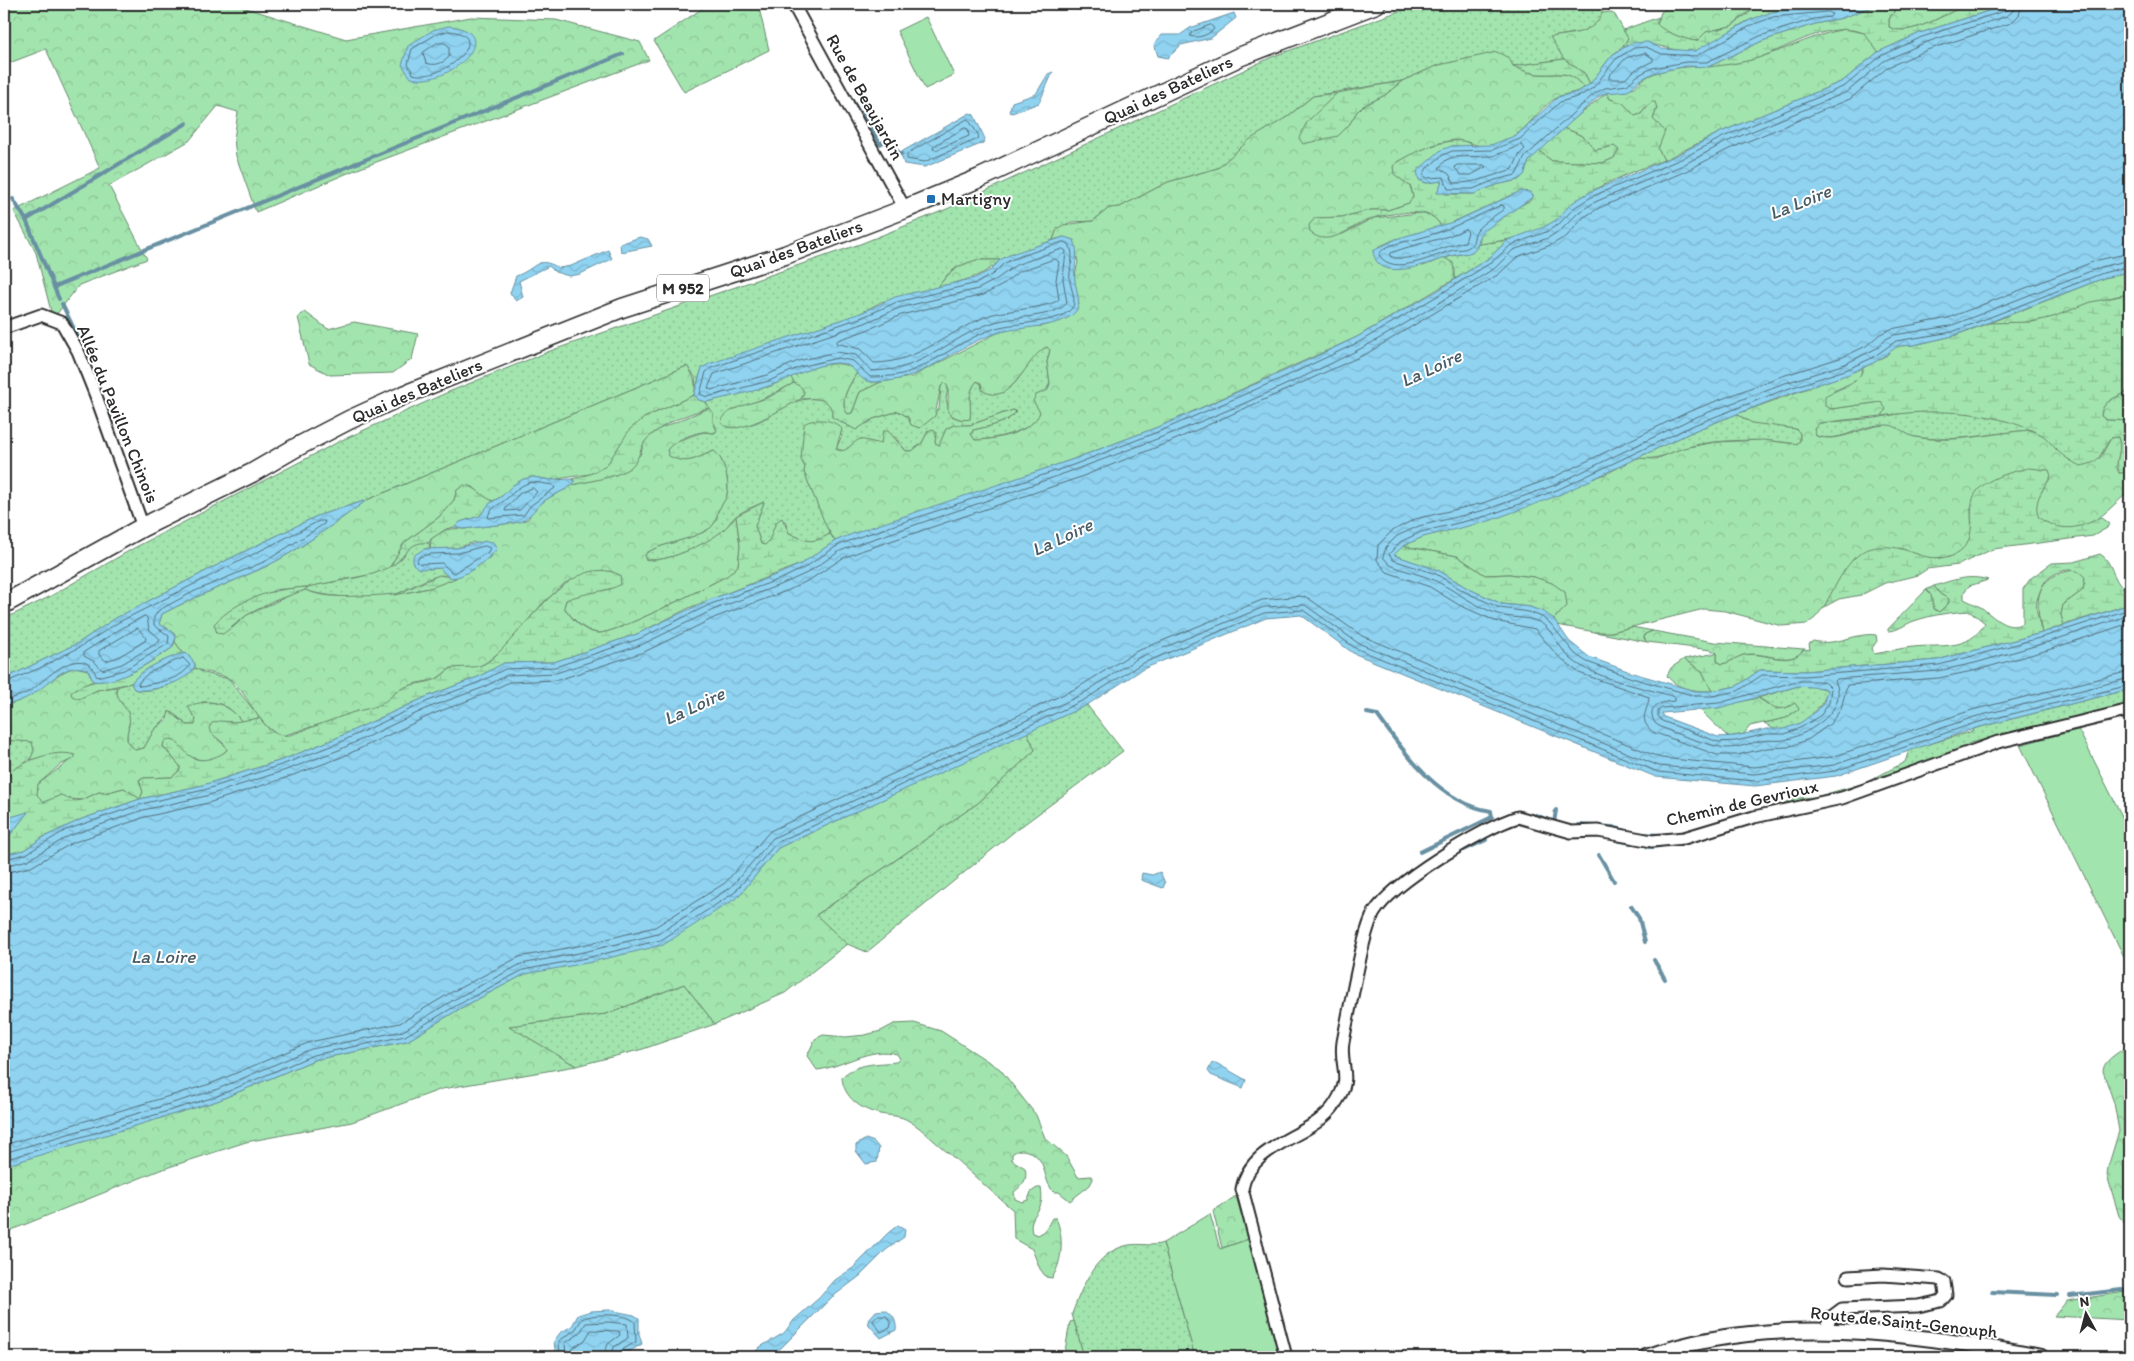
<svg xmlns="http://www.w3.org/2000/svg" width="2134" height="1361" font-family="Itim,sans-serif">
<defs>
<pattern id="grass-dots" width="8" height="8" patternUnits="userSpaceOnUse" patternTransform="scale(1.25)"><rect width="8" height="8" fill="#a2e4ae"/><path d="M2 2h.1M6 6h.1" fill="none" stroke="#8cc496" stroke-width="1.8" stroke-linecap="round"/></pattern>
<pattern id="forest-crowns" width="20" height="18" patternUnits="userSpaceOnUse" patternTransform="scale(1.25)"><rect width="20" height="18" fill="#a2e4ae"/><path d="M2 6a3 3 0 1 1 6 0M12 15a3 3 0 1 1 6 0" fill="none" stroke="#8cc496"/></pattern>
<pattern id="wetland-marsh" width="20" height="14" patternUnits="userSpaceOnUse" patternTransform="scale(1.25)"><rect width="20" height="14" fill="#a2e4ae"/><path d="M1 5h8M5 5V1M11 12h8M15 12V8" fill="none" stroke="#8cc496"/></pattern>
<pattern id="water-waves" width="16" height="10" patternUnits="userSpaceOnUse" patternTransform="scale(1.25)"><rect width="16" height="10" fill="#8fd3f1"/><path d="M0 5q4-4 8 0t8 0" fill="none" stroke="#7cb5cf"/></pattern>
</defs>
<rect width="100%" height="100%" fill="#fff"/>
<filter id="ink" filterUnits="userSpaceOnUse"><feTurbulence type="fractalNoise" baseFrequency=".02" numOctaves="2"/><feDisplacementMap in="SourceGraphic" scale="10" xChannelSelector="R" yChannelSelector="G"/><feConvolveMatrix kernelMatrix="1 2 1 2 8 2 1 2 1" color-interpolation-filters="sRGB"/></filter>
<g filter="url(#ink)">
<g fill="url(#grass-dots)" stroke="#66886c">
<polygon points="1419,4 1605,4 1600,20 1587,31 1551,37 1564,59 1513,66 1468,59 1439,65 1402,81 1313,96 1287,117 1249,141 1218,168 1168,182 1120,207 1109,208 1093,221 1071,222 1057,229 1053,240 1000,260 977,260 957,267 947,275 938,287 881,302 861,313 702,368 696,388 695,377 687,366 367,500 317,516 229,559 116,618 78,643 4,679 4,619 49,597 134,548 340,441 446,393 550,351 860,244 947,209 1274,56"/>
<path d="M1508 240 1489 258 1455 279V269L1445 258C1457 254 1470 255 1479 244Z"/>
<path d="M1047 347 1050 350 1047 362 1050 383 1045 393 1036 395C1038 402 1042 412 1038 418 1028 432 991 440 975 440L971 434 973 430C988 426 1005 425 1016 412L1013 410 970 425H954L946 429 939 446 935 443 936 432 928 431 922 443 912 451H906L895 437H883L881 444 877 445C864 437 855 441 845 451L836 449 842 435 804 441 801 459 805 467 804 472 830 534C811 544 808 542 789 533L785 521 776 522 769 543 765 546 761 544 755 526 764 502C755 506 744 510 736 516 731 520 728 526 723 531 709 543 663 565 645 559V553C665 542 688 541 707 530 715 526 716 519 718 511 721 505 726 500 727 494 730 482 724 458 714 451 695 458 689 466 668 456L667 450 671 443 703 432 715 433 716 427 713 421V413L706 402 771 386 791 376 794 383 769 396 729 413 727 427C736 426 749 426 758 422 781 411 799 392 827 401L832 410V417L850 427 869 423 873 419 898 411 908 417 911 425 939 409 941 386 945 382 948 387 946 399 951 416 959 419H970C972 404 966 394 977 381L995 395C1001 392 1008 389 1013 385 1025 373 1031 352 1047 347Z"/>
<path d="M857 372C864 382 869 382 881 382L860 392 852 413 848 414C837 402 851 384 857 372Z"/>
<path d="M1922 410C1947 410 2012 415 2030 430 1992 433 1954 443 1915 437 1902 435 1895 425 1879 425 1857 427 1840 443 1816 436L1814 429 1819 423 1875 418Z"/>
<path d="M1737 414 1746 420 1796 429 1800 433V441L1796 444C1765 439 1731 439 1700 444 1678 448 1659 462 1637 458L1696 430Z"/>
<path d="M422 542 429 543 430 549H424L428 569 441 568 447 575C429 575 413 587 397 594 382 601 321 597 305 590L307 587C335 580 372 579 396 563 407 556 407 544 422 542Z"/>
<polygon points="1632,627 1653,631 1645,634 1644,638 1647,642 1595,632 1611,632"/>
<path d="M195 668 204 673 229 679 260 718 242 722C231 707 220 701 202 702L192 714 196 718 195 725H187L172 712 154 730 144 748 134 750 127 740C126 732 131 723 129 716 126 704 118 706 116 687L131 683 134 689C151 695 183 681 195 668Z"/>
<path d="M1798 686H1817L1827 690C1825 709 1794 734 1774 729 1771 728 1767 724 1764 723L1786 718 1791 705C1777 715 1771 703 1758 698Z"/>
<polygon points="2130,689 2130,706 1970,743 1960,750 1859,788 1772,808 1796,798 1815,797 1865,783 1905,762 1909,750 1970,732 1976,728"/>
<polygon points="1087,705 1123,751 1015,831 867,952 847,944 815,916 978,803 1035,750 1027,732"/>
<path d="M10 739 32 742C44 757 14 769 4 775V740Z"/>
<polygon points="684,984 715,1024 643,1049 576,1066 508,1026 606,1014"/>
<path d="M1163 1243 1195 1357H1084L1072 1314C1082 1287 1095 1251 1129 1245 1140 1243 1153 1247 1163 1243Z"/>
</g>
<g fill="url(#forest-crowns)" stroke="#66886c">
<polygon points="4,4 233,4 346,39 471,17 556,20 640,42 649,60 355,170 256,212 236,156 234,139 238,112 218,106 189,141 109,186 147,259 79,285 53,319 36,253 14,211 100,168 46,49 4,65"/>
<polygon points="709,4 758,4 769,50 684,92 654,41"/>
<path d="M1674 4H1772L1748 12 1731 26 1706 32 1697 41C1688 41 1662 31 1657 25L1661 12Z"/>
<path d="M1899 4H1964L1960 8C1941 16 1908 38 1889 27V19Z"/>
<path d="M1610 12 1615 15 1628 38 1623 47 1612 55 1590 84 1585 74 1564 59 1550 37C1569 34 1595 34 1602 13Z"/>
<path d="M1844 29 1865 33 1878 52 1843 81 1721 132 1664 160 1658 149 1664 131 1653 119 1657 108 1645 107 1641 114 1635 116 1623 103 1610 99 1606 93 1635 87C1655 61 1706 69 1736 63 1773 57 1807 36 1844 29Z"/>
<path d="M1497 52 1509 58 1513 66C1522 70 1531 74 1540 74 1562 75 1569 69 1584 88 1575 94 1564 93 1556 98 1531 115 1525 138 1492 145 1475 148 1476 143 1462 141 1441 137 1416 154 1397 162L1399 178C1409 183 1411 186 1413 197L1409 203 1388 210H1371L1342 217 1316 218 1309 225 1333 235 1343 234 1373 218 1420 213 1434 217 1442 227 1396 239 1378 247 1423 266 1445 258 1453 263 1455 279 1357 337 1163 425 1071 460 835 541 826 526 804 472 805 467 801 459 804 424C815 417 834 419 842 429L836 449C846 455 851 443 860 439L881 444 883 431H888L906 451H912L922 443 928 431 932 429 936 432 935 443 939 445 946 429 954 425H970L1013 410 1016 412C1005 425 988 426 973 430L971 434 975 440C994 440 1033 433 1040 412L1033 401 1036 395 1048 390 1050 383 1047 362 1050 350 1047 347C1027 354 1012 410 982 390L981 383 977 381C966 394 972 404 970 419 962 421 954 418 948 412V387L945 383 941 386 935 416 920 428 911 425 908 417 898 411 873 419 856 430 832 417C833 397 815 398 801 399L804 392C800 385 792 384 791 376 810 368 840 355 857 372 851 383 837 402 848 414L852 413 860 392 881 382 911 377 997 333 1020 327 1043 326 1079 305 1074 279 1078 262 1073 241 1064 237 1053 240 1057 229 1063 225 1093 221 1109 208 1120 207 1168 182 1218 168 1249 140 1287 117 1313 96 1337 93 1319 111 1349 125 1356 113 1363 106 1385 95 1402 81 1439 65Z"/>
<path d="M1563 128C1578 133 1586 137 1595 150L1614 146 1619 150 1614 158 1603 163 1552 161 1539 151Z"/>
<path d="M977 260H1000C983 278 961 281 938 287 948 273 959 264 977 260Z"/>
<path d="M2130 271V294C2102 297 2078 310 2051 318 2030 323 2010 324 1989 323L2104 278Z"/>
<polygon points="305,312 328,329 354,322 418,334 412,359 393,373 330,375 309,364 298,317"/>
<path d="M687 366C694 376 697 383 694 395L644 418 606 466 590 474 551 480 533 477 513 485 502 496 493 501 485 498 472 486 457 490 454 500 439 517 404 543 390 567 373 574 307 587 274 590 232 628 247 615 299 591 305 590C322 597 341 597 358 596 414 595 446 588 492 556L474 542 457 548 430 549 431 539C444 529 448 528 464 529L520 522 528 519 533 510 547 499 573 485 616 475 640 455 645 440 659 429 709 408 713 413V422L717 431C711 435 708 431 702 432 691 434 673 441 667 450L669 456C689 466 695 458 714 451 724 458 730 482 727 494 726 500 721 505 718 511 716 519 715 526 707 530 688 541 665 542 646 553L645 559C663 565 708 543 722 531 727 527 732 521 736 516L740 546 738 566 727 576C707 586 613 636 597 633 582 630 572 618 564 607L566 599 580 593 611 589 612 571 588 574 565 583 542 604 504 648 487 662 476 668H451L435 680 417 683 401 689 391 699 376 707 282 736C258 728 250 696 231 680 221 673 206 674 195 668V664L187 654 183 653 175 642 176 637 172 631 159 624 162 614C196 596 232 582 267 566 302 548 335 523 367 500Z"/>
<path d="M1863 368 1859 379 1832 392 1831 409 1881 402 1887 409 1882 416 1819 423 1814 429 1816 436C1842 444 1862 425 1887 425 1898 425 1905 435 1915 437 1953 444 1992 433 2030 430L2044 435 2070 461 2100 458 2111 438 2118 437C2124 451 2113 462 2119 473L2130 472V491C2117 501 2101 519 2088 525 2074 531 2040 531 2036 512 2034 499 2045 487 2051 477L1971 508 1972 538 1963 549 1952 557 1926 558 1900 548 1854 558 1840 578 1824 607 1815 618 1807 624 1782 626 1725 611 1704 609 1611 632H1595L1557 625 1554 619 1567 606 1534 577 1509 574 1485 575 1457 556 1403 546 1423 537 1606 474 1637 458 1656 459 1683 448 1716 442 1763 440 1796 444 1800 441V433L1796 429 1752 423 1737 414Z"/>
<path d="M2130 391V421L2106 420 2101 416C2101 400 2118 397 2130 391Z"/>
<path d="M2075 570 2082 572 2085 578 2083 590 2063 605 2061 615 2064 625 2042 633C2034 599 2035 575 2075 570Z"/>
<polygon points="1934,586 1940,594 1949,599 1949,603 1939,612 1933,609 1929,592 1926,590"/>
<path d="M1653 631 1714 642 1804 649C1790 669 1765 650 1744 655 1736 657 1730 663 1722 664L1717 661V653L1711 650 1647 642 1644 638 1645 634Z"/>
<path d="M1684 659 1702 671 1712 691C1695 691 1678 690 1667 676L1671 668Z"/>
<path d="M75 667 88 670 93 681 74 690 87 695 97 690 116 687C118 706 126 704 129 716 131 723 126 732 127 740L135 750 144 748 154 730 167 719 169 711 187 725H195L196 718 192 714 188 706C211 698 228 703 242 722H227L218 740 226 746 227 750C205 771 184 754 164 742L163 747 180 766V770L172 777 144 778 139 780 143 792 140 799 124 788 105 793 99 792 82 800 55 798 44 802C36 798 35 792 38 784L69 761 42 757 30 760 34 751 32 742 4 740V705C33 701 48 676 75 667Z"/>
<polygon points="1758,698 1775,709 1786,708 1795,703 1799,709 1786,718 1750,726 1744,734 1728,737 1700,710"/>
<polygon points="1027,732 1035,750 978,803 816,915 847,944 785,993 715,1024 684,984 606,1014 509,1026 576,1066 442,1089 352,1122 246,1142 160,1170 4,1233 4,1166 10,1163 217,1101 314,1060 407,1041 461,1008 525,974 738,897 778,848"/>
<path d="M914 1023 941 1031 1000 1069 1036 1115 1045 1138 1066 1156 1078 1177 1091 1176 1093 1179 1090 1185 1070 1201 1059 1192H1054C1041 1179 1049 1158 1027 1151 1021 1149 1017 1150 1012 1154V1160L1025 1168C1028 1180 1023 1185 1014 1192L1015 1199 1022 1202 1028 1200 1031 1192 1037 1188H1041C1046 1215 1027 1212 1032 1233L1038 1235 1045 1231 1052 1218H1056C1064 1237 1063 1261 1052 1278L1046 1277 1040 1269 1032 1249 1014 1239 1013 1210C988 1189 964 1166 939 1145 929 1137 920 1127 909 1121 900 1115 890 1116 880 1114 861 1110 843 1097 842 1077 856 1063 877 1064 896 1062L900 1059 897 1054C869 1046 844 1067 817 1070L807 1056 815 1039 823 1035 846 1037 865 1035 881 1031 894 1024Z"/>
<path d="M2130 1043V1230L2119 1216 2107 1175 2108 1167 2119 1131 2114 1103 2103 1071C2104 1058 2122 1052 2130 1043Z"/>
<polygon points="1236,1196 1249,1239 1222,1248 1213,1211"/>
<polygon points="2130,1277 2130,1320 2054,1316 2067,1301 2125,1292"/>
</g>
<g fill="url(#wetland-marsh)" stroke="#66886c">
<path d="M1772 4H1806L1810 9C1790 11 1770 12 1750 20 1737 25 1704 50 1694 51 1667 53 1648 36 1623 47L1628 38 1623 30 1659 17 1657 24C1662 31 1688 41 1697 41L1706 32 1731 26 1754 9Z"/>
<path d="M1879 4H1899L1889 19V27C1908 38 1941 16 1960 8L1964 4H2010L1920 33 1878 52 1864 33C1830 20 1790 47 1758 58 1742 63 1725 65 1708 67L1762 41 1815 24 1842 18Z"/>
<path d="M1564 59 1585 74 1590 84 1584 88C1569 69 1562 75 1540 74 1531 74 1522 70 1513 66Z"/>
<polygon points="1402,81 1385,95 1363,106 1356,113 1349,125 1338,136 1303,144 1299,138 1307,122 1337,93"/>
<path d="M1606 93 1610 99 1623 103 1635 116 1641 114 1651 102H1655L1657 108 1653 119 1665 131 1658 149 1664 160C1639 169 1614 179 1590 192 1575 200 1568 211 1555 221 1534 236 1504 241 1479 244L1481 233 1508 212 1531 200 1521 191 1442 227C1439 223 1436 218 1431 216 1418 209 1388 214 1373 218 1354 223 1330 250 1310 232L1309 225 1315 218 1342 217 1371 210H1388L1409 203 1413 197 1411 187 1394 174 1393 166C1406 155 1444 138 1462 141 1466 141 1472 145 1476 147L1452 146 1419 180 1426 183 1442 181 1440 187 1445 194H1474L1496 185 1518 180 1524 175 1529 161 1539 151 1552 161 1603 163 1614 158 1619 150 1614 146 1595 150C1586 136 1578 133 1563 128Z"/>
<path d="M2130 294V391C2118 397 2101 400 2101 416L2106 420 2130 421V472L2119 473C2113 461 2124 451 2118 437L2111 438C2099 454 2102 463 2080 466 2071 461 2062 456 2055 448 2051 444 2047 438 2042 435 1993 410 1936 408 1882 416L1886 409 1881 402 1831 409 1825 406V396C1840 387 1859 386 1863 368L1887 355 1891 349 1898 346 1914 345 1953 336 1989 323 2032 322 2053 317 2091 302Z"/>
<path d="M794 383 801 387 804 392 801 399C783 407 736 440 721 423 724 407 756 403 769 397 777 393 786 387 794 383Z"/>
<path d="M694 395 699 400 706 402 709 408C688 414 662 423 647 439 640 446 640 459 632 466 621 477 588 481 573 485L574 480 572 479 590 474 606 466 630 429 644 418Z"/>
<path d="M2028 468 2049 470 2051 476C2043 490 2032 502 2039 518 2060 532 2079 530 2100 517L2109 524 2107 528 2093 536 1993 549 1958 565 1927 569 1918 575 1885 583 1861 595 1839 599 1824 607C1848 562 1859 532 1917 554 1928 558 1944 561 1954 555 1987 537 1958 505 1982 486 1995 476 2012 472 2028 468Z"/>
<path d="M464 485C476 486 481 496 493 501L480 516 460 522 455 527 446 529 431 539 429 543C408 540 406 558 390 567L404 543 439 517 454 500 457 490Z"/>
<path d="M764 502 755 526 761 544 765 545C774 539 771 522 782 518L789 533C808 542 811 544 830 534L835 541 801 564 689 608 637 634 554 662 504 663 478 677 426 697 334 739 282 760 203 785 140 799 82 819 44 837 24 850 4 855V839L11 834 27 813 4 819V775C23 763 51 748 75 755V758L60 765 38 784 37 795 44 802 61 795 75 801 82 800 99 792 105 793 124 788 140 799 143 792 139 780 144 778 172 777 180 770V766L163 746 164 742 168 739 175 740C187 754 193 764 212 758 218 756 223 754 227 750 225 740 212 738 209 728L212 723 219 721 234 722 260 718C268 730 276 737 290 735 311 728 331 720 351 713 359 710 369 709 377 706 387 702 392 694 401 689 412 683 423 684 434 680 441 678 446 670 453 668 466 666 477 670 489 661 523 635 569 550 620 575L621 584C612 591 581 593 566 600L564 607C572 619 582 631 597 633 613 636 707 586 727 576L738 566 740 546 736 516Z"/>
<polygon points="1403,546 1457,556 1485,575 1509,574 1534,577 1552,583 1565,592 1567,606 1554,619 1530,607 1502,604 1467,588 1438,570 1393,555"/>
<path d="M2100 554C2113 561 2112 580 2124 589L2130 587V604L2064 625 2061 615 2063 605 2083 590 2085 578C2078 566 2061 569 2050 577 2044 580 2040 591 2038 597 2034 608 2039 621 2042 633L1937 660 1805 671 1760 670 1737 686 1712 691 1702 671 1684 659 1717 653V661L1722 664C1730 663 1736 657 1744 655 1765 651 1790 669 1804 649L1810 650 1809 644 1813 641C1837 647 1855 632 1876 635L1877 641 1872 648 1874 654C1887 652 1900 648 1913 647 1940 644 1969 652 1985 623L1970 611C1952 612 1931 615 1914 621 1905 624 1898 631 1888 631V629L1926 590 1931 595 1934 609 1939 612 1949 603V599L1940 594 1934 586C1953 580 1969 574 1988 580L1969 586 1964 592V599C1969 602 1976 604 1982 608 1994 617 2007 632 2023 623V589L2031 578 2052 563 2074 562Z"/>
<polygon points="439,575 456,578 433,587 395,595"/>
<path d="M307 587 305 590 274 601 247 615 223 634 217 633 214 624C239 598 272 589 307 587Z"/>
<path d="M175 642 183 653C165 660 143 668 131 683L97 690 79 699 72 696 71 693C85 679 107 682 125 675 141 669 158 657 172 648Z"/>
</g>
<g fill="#a2e4ae" stroke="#66886c">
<polygon points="926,17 954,75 925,89 897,31"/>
<polygon points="2078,729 2130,832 2130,969 2020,745"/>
<polygon points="1210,1214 1220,1249 1249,1239 1281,1357 1195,1357 1163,1243"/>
<polygon points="1074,1321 1084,1357 1064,1357 1070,1322"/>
</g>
<g fill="url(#water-waves)" stroke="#6790a2" fill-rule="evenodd">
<polygon points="1848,4 1879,4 1842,18 1815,24 1762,41 1708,67 1687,66 1653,73 1640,80 1628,91 1606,93 1598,97 1529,161 1524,175 1518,180 1496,185 1474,194 1437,193 1442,181 1427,183 1419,180 1417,171 1441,150 1452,146 1491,145 1517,135 1558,97 1578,92 1590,84 1612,55 1632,43 1648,42 1662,49 1695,51 1750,20 1772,12"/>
<path d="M2010 4H2130V271L2104 278 1953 336 1914 345 1898 346 1875 362 1849 374 1783 396 1696 430 1559 495 1489 521 1423 537 1403 546 1394 555 1438 570 1467 588 1502 604 1530 607 1544 612 1554 619 1569 641 1589 657 1633 673 1695 691H1712L1737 686 1760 670 1805 671 1937 660 2042 633 2130 604V689L1976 728 1836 776 1755 786 1656 777 1353 653 1301 615 1266 618 1143 669 1087 705 778 848 738 897 663 945 587 963 525 974 461 1008 407 1041 314 1060 217 1101 4 1166V855L24 850 44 837 82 819 140 799 203 785 282 760 334 739 426 697 478 677 504 663 554 662 637 634 709 600 781 573 801 564 835 541 857 532 1071 460 1163 425 1289 369 1357 337 1437 291 1489 258 1508 240 1544 227 1556 220 1572 203 1590 192 1679 154 1721 132 1843 81 1878 52 1920 33ZM1798 686 1824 688 1827 690 1824 702 1817 711 1800 723 1784 729H1767L1735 736 1718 737 1664 717 1662 713 1719 708Z"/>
<polygon points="1234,13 1236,18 1211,38 1181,45 1168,58 1158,56 1154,44 1162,35 1180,35 1190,28"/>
<path d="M448 26C508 31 450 88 411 78L402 65 408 46 433 30Z"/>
<polygon points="1053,72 1039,103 1012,113 1009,112 1012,102 1036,94 1048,74"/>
<polygon points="970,113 974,115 985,139 983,143 925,167 904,164 901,154 903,151"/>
<path d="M1521 191 1530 192 1534 196 1481 233C1477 239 1480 245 1474 250 1469 255 1462 253 1455 255 1436 259 1378 288 1373 251L1396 239 1456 221Z"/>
<polygon points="640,237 648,239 652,246 621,252 620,244"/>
<path d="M1064 237 1074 240C1080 255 1073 267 1075 281 1076 290 1082 303 1076 311 1063 329 1018 326 997 333 952 347 923 383 872 382 857 382 856 362 837 363 812 364 792 379 769 386 749 393 727 397 706 402L699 400 694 395 702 368 709 364 861 313 895 297 975 278 991 270 1000 260 1011 254Z"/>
<path d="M608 250 612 259 580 274 569 276 555 272 549 266 519 281 523 297 516 301 510 293 516 276C538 268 536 255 559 268L571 266Z"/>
<path d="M533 477 551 480 572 479 575 482C568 490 556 493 547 499 536 506 531 517 520 522L464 529 455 527 460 522 480 516 489 504 502 496 513 485 523 479Z"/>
<path d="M367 500C335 523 302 548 267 566 232 582 196 596 162 614L159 624 172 631 176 637 172 648C150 661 120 685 93 681L88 670C66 660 50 684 33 694 24 700 15 703 4 705V679L78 643 116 618 229 559 317 516Z"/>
<path d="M486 541 493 542 497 549C490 558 460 582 449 577 446 575 443 571 440 568L419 569 413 564V556L424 549 457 548Z"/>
<path d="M183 653 187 654 195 664C193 681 148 694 134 689L131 683C144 667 164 660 183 653Z"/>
<polygon points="28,812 11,834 4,839 4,819"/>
<polygon points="1160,872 1165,883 1163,888 1141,880 1142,873 1152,875"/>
<polygon points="1212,1063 1216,1063 1246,1080 1243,1088 1211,1075 1208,1071"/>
<polygon points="866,1139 874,1142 879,1148 877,1162 866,1164 856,1151 856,1145"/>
<polygon points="898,1225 905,1229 904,1237 886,1250 860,1276 831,1298 781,1348 766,1357 750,1357 760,1347 784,1333 794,1320 819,1298 835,1280 853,1268 888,1233"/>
<polygon points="609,1310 634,1315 639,1318 639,1334 642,1344 620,1357 556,1357 554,1341 560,1333 572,1326 578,1315 591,1311"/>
<path d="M885 1310C893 1314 897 1322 896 1330L881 1338 869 1325 868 1320 876 1311Z"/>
</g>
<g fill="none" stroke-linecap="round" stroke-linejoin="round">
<g stroke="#536e7a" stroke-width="1">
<polygon points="1829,12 1832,14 1830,17 1814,19 1760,36 1707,62 1686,62 1652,68 1637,76 1627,85 1605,88 1595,93 1525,157 1516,175 1495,180 1473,189 1448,189 1444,177 1427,178 1423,175 1427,168 1443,155 1452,151 1492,150 1520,139 1560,102 1580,96 1593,88 1616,59 1634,48 1646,47 1662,54 1696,56 1752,25 1773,17"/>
<path d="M1211 25 1214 29C1208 35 1198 39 1190 36L1192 32Z"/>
<path d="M448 31C498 34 443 83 413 74L408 64 412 49 435 35Z"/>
<path d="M437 43H445L449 46V57C442 64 435 66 426 63L423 53Z"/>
<polygon points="1645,53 1653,58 1653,61 1635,70 1625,79 1609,79 1609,76 1626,58"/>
<polygon points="968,119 979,136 978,139 924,162 907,159 907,154"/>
<polygon points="965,128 968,129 969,136 936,150 933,149 934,146"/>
<path d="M1522 145 1525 149 1519 155 1513 169C1493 175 1475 184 1454 183L1449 174 1439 168 1446 160 1453 157 1493 156Z"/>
<polygon points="1457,165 1484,165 1486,167 1471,175 1461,175 1455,168"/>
<path d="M1501 205 1504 206V209C1495 216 1483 222 1477 230 1472 236 1476 243 1469 247 1465 250 1459 249 1454 250 1435 254 1394 278 1379 255 1383 244 1406 242 1417 239 1447 231 1473 218 1501 205Z"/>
<path d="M1465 229 1468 232 1465 242C1445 245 1408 265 1390 256L1391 253C1415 243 1442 241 1465 229Z"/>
<path d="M1063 242 1069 244C1076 257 1068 269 1070 282 1071 288 1077 302 1072 308 1060 324 1016 322 996 328 966 337 941 359 911 371 899 376 884 377 870 377L853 361 837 358 800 367 769 381 707 397 700 394 706 372 711 368 863 317 897 302 977 283 993 274 1003 264 1013 259Z"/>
<path d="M1063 249 1066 251 1063 279 1067 303C1054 318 1015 316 995 322 964 331 939 354 909 365 897 370 884 370 871 371L856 355 836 352 798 361 767 375 711 390 708 388 714 374 865 323 899 308 978 289 997 279 1016 265Z"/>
<path d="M2130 253 2098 260 1948 318 1891 329 1880 334 1866 346 1843 357 1776 378 1688 412 1552 478 1483 503 1415 519 1392 531 1378 545 1377 560 1387 572 1430 587 1459 605 1495 621 1535 629 1556 654 1579 673 1649 697C1648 712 1637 719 1653 732L1717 755H1737L1767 748 1788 747 1809 739 1830 724 1841 709 1847 685 1939 678 1977 670 2048 650 2130 623"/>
<path d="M1055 259 1059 262 1056 280 1059 299C1052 308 1005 310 990 315 950 330 918 363 874 363L860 349 836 343 838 340 867 330 901 315 983 295 1001 286 1018 272Z"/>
<path d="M2130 260 2101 267 1950 326 1894 335 1884 340 1879 347 1845 364 1779 385 1691 419 1555 485 1485 510 1419 526 1397 536 1386 547 1383 557 1390 565C1404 571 1420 574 1434 580 1456 591 1474 606 1498 614 1511 619 1526 616 1539 622 1553 629 1559 649 1571 659 1595 679 1646 688 1675 697V701C1661 702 1645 705 1655 723 1661 730 1717 748 1727 748 1739 748 1749 743 1761 741 1770 739 1779 742 1788 739 1810 733 1850 709 1835 681L1837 679 1938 671 1975 663 2045 643 2130 615"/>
<polyline points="2130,266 2103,273 1952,332 1896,341 1872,358 1848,369 1781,391 1694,425 1557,490 1487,516 1421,532 1400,542 1389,554 1393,560 1436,574 1465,592 1500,608 1529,612 1542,617 1550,623 1575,654 1587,662 1632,678 1695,696 1712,696 1738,691 1762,675 1805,676 1939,665 2043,637 2130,609"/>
<path d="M533 482 553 485 555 488 530 506 524 515 488 518C489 507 499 506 506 499 516 491 520 484 533 482Z"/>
<polygon points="533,488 537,492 520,510 505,511 506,508 520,493"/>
<polygon points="485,546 490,548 488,552 455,573 451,572 442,563 421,564 417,562 419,557 430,554 458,553"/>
<polygon points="145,616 147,618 149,629 160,639 159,642 122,664 102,670 95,662 84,656 84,652 122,628"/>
<polygon points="138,628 146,638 145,641 118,657 106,661 99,655 99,651"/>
<path d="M183 658 190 665C181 680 158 682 142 686L138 685C141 673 172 662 183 658Z"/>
<polygon points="1797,681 1818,681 1826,683 1831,688 1829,703 1821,715 1802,727 1785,734 1767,734 1736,741 1718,742 1662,721 1658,716 1658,711 1662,708 1719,703"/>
<path d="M4 683 40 668 80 647 119 622 319 521H325L324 524 266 561 195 591 159 610 154 617V625L169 636 168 644 124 670 97 677C95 674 94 669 92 667 74 649 46 679 33 689 24 695 15 698 4 700"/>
<polyline points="4,859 26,854 66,830 141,804 204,790 284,764 336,744 428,701 480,682 505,669 555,667 639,639 711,604 783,578 804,568 837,546 859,537 1073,465 1165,429 1291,374 1359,342 1439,295 1492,262 1511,245 1546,232 1559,224 1575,207 1593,196 1681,159 1723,137 1845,86 1881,56 1922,37 2004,11 2008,4"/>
<path d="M4 866 28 860 69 836 143 810 206 796 286 770 339 750 430 707 482 688 507 675 556 673 641 645 713 610 785 583 807 573 840 551 861 543C1031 486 1202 430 1362 348 1407 324 1451 295 1495 268L1513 250 1548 238 1562 229 1579 212 1595 202 1683 165 1726 142 1847 92 1884 61 1924 43 2007 16 2013 11 2014 4"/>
<polyline points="4,873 31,867 72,843 145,817 208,803 288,777 342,757 433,714 485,694 509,682 558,680 644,652 716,617 789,590 811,579 843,558 864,550 1078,478 1170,442 1366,354 1499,274 1517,257 1551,245 1567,236 1584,217 1599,208 1686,171 1729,149 1850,99 1888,67 1927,50 2011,23 2019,15 2022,4"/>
<polyline points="4,1145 210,1084 310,1042 400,1023 452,992 519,957 583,945 655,927 725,883 770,831 1077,688 1135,652 1262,600 1300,596 1308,598 1362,636 1661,758 1754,767 1832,757 1972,710 2130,671"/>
<polyline points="4,1153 213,1091 311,1049 403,1031 455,999 521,964 584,952 658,934 730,888 773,838 1081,695 1138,658 1264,607 1305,605 1358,643 1659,766 1754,774 1834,765 1974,717 2130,678"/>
<polyline points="4,1160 215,1097 313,1055 405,1036 459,1004 523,970 586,958 661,940 734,893 776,843 1084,700 1141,664 1264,613 1303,610 1355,648 1658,772 1755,781 1835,771 1975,723 2130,685"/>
<polygon points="878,1316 886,1316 891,1323 890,1328 881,1332 873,1321"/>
<path d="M560 1357 559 1341 575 1330 582 1319C594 1313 625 1313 635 1322L636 1342 620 1351 617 1357"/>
<polyline points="566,1357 565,1343 579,1334 586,1323 609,1322 627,1324 628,1338 614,1347 611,1357"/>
<polyline points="573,1357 573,1348 585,1340 591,1330 619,1331 620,1335 608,1344 603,1357"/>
</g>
<g stroke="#6790a2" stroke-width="4">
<polyline points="846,90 859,112 863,113 880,144 885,141 901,154"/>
<polyline points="4,184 6,187"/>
<polyline points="13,199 26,220 187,123"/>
<polyline points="26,220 59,299"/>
<polyline points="54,287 623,54"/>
<polyline points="62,304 80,341"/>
<polyline points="103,400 112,421"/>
<path d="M1367 713 1377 715C1405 754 1440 803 1491 811L1492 817 1420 852"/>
<polyline points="1556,810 1554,823 1557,823"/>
<polyline points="1536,815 1548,820"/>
<polyline points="1579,825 1612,827 1630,832"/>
<polyline points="1641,834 1661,835"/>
<polyline points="1616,840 1631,843"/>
<polyline points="1648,847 1660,846"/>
<polyline points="1464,850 1486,840"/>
<polyline points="1599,855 1614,881"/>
<polyline points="1631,906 1639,918 1645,942"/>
<polyline points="1654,960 1665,979"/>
<polyline points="1992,1292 2057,1295"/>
<polyline points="2070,1296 2130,1289"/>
</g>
<defs>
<g id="minor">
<polyline points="793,4 905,209"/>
<polyline points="4,328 41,315 62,323 78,351 96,396 143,527"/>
<polyline points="1825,1331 1830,1318 1842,1309 1918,1306 1941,1301 1946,1295 1944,1282 1939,1279 1883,1275 1848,1277"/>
<path d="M1286 1357 1242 1189C1251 1141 1312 1139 1335 1104 1354 1075 1339 1069 1343 1042 1349 1011 1355 980 1362 949 1365 938 1368 923 1374 913 1392 883 1484 827 1518 817L1571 832 1598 831 1652 841 1684 838 1754 817 1842 798 1998 742 2130 710"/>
</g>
<path id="tertiary" d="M1646 1357C1768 1312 1916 1333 2041 1357"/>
<polyline id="primary" points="4,604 143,527 252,473 295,448 349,420 404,395 622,308 785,255 905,209 980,178 1239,57 1376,4"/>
</defs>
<use href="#minor" stroke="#2b2b2b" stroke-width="15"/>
<use href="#tertiary" stroke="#2b2b2b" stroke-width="18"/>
<use href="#primary" stroke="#2b2b2b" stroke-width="21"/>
<use href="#minor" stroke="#fff" stroke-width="11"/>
<use href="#tertiary" stroke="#fff" stroke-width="14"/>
<use href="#primary" stroke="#fff" stroke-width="18"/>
</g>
</g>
<rect fill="#1f6fb2" stroke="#fff" stroke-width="2" x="926" y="194" width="10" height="10" rx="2.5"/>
<g text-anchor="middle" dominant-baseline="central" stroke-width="4" stroke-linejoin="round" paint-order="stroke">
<rect fill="#fff" stroke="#6b6b6b" stroke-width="1" x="657" y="274.5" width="52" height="27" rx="4"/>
<g font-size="16" font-weight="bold" fill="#2b2b2b">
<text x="683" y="288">M 952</text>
</g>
<g font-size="18" fill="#2b2b2b" stroke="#fff">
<text transform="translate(1168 90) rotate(-25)">Quai des Bateliers</text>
<text transform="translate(865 97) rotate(61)">Rue de Beaujardin</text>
<text transform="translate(796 249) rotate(-20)">Quai des Bateliers</text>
<text transform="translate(417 391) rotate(-23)">Quai des Bateliers</text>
<text transform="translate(118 414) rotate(68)">Allée du Pavillon Chinois</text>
<text transform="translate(1742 803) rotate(-13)">Chemin de Gevrioux</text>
<text transform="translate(1904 1322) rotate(6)">Route de Saint-Genouph</text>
</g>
<g font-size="18" fill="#2b2b2b" stroke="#fff" text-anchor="start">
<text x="941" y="199">Martigny</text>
</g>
<g font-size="19" font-style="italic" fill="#495d66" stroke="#fff">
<text transform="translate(1800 202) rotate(-22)">La Loire</text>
<text transform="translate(1431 368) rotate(-25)">La Loire</text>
<text transform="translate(1062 537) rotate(-25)">La Loire</text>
<text transform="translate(694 706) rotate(-25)">La Loire</text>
<text x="163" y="956">La Loire</text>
</g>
</g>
<rect width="2134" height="1361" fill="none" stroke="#fff" stroke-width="20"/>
<rect x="10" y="10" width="2114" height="1341" fill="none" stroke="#2b2b2b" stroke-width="2" filter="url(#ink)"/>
<g transform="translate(2086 1314) rotate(353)" stroke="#ffffff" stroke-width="4" paint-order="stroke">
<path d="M0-4L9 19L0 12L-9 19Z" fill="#2b2b2b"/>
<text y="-8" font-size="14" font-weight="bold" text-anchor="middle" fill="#2b2b2b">N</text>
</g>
</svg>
